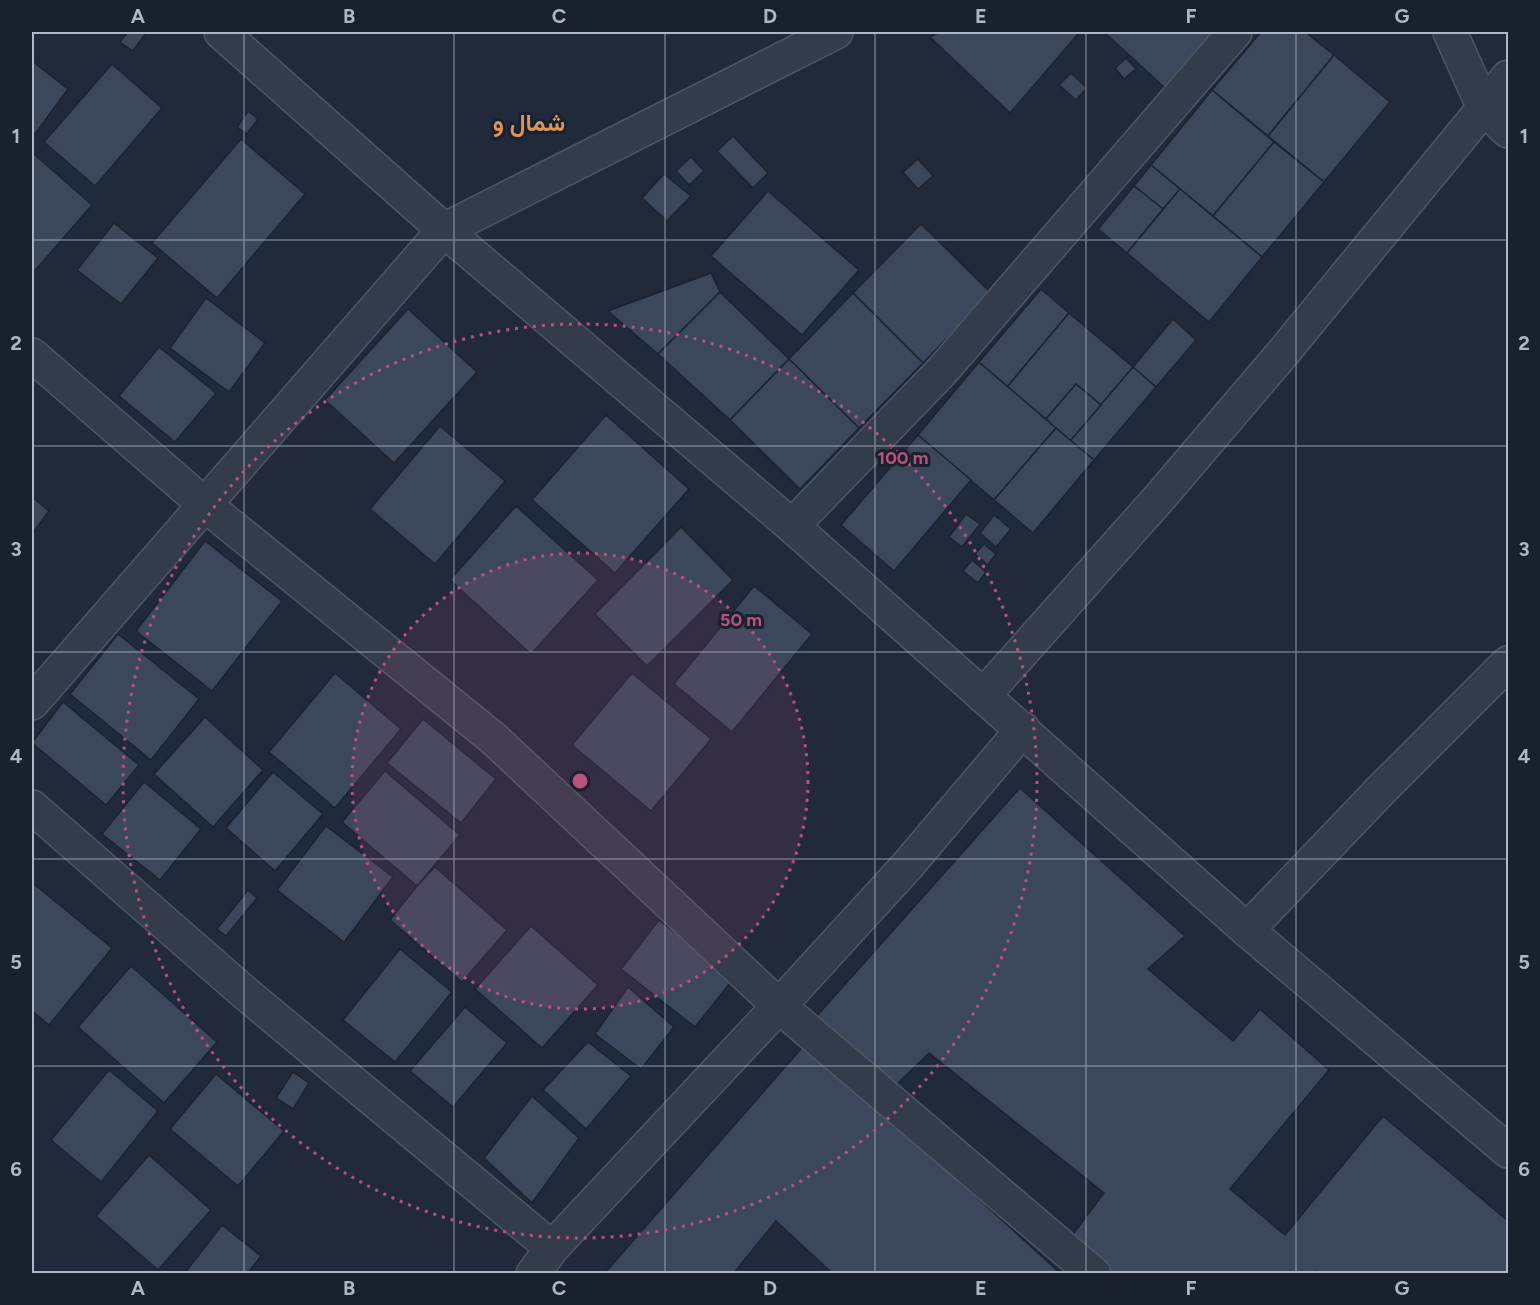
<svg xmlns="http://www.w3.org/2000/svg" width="1540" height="1305" font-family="Figtree,Vazirmatn,sans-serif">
<rect width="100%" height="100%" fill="#202a3b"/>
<g fill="#3b485b" stroke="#1b2331" stroke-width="1.5">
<polygon points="128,32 146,33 133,51 120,42"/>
<polygon points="940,32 1075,32 1078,34 1010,113 930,37"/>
<polygon points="1104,32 1217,32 1165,88"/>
<polygon points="1261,32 1305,32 1334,55 1268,136 1212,90"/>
<polygon points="1334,55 1390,102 1324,182 1268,136"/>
<polygon points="1126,58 1136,69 1124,79 1115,68"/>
<polygon points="32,61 68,89 32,138"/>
<polygon points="112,64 162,108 95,186 44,142"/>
<polygon points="1071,73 1087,88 1076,100 1059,85"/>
<polygon points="1212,90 1274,142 1213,216 1151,165"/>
<polygon points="248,111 258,119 247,134 237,127"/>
<polygon points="733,136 768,173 753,188 717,151"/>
<polygon points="241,139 305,194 217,298 152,243"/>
<polygon points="1274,142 1324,182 1262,257 1213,216"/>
<polygon points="34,154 92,205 32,274 32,156"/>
<polygon points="691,157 704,171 689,185 676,171"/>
<polygon points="918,159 933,176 918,189 903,172"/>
<polygon points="1151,165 1180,189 1163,209 1134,186"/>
<polygon points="664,174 691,196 667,221 642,198"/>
<polygon points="1134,186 1163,209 1127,253 1098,229"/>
<polygon points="1180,189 1262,257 1209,322 1127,253"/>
<polygon points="768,191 859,270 802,335 711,256"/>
<polygon points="114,223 158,258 121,304 77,270"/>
<polygon points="921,224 991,293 923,363 853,293"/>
<polygon points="711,273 720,292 658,354 608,311"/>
<polygon points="1041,289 1069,313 1007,387 979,362"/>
<polygon points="720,292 789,359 730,420 658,354"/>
<polygon points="853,293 923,363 859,428 789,359"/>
<polygon points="206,298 265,343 229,392 170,348"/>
<polygon points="408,309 477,372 394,463 325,400"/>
<polygon points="1069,313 1133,367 1101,405 1076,384 1046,419 1007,387"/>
<polygon points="1173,319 1196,340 1156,387 1133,367"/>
<polygon points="159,347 216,393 175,442 119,396"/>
<polygon points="789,359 859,428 800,489 730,420"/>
<polygon points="979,362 1056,428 994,500 918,435"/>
<polygon points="1133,367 1156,387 1094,460 1070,441"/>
<polygon points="1076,384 1101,405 1070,441 1046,419"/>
<polygon points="606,415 689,489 615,573 532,500"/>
<polygon points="440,426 505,481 435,564 370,509"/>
<polygon points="1056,428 1094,460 1033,533 994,500"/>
<polygon points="918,435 971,480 894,571 841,525"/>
<polygon points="32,497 49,511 32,534"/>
<polygon points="516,506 598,580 531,654 450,580"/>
<polygon points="966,514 980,524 962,547 949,537"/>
<polygon points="994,515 1011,529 996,547 980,533"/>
<polygon points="681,527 733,580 647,666 595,614"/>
<polygon points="205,541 282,601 212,691 136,631"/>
<polygon points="984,544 996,554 988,565 975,554"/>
<polygon points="972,560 986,572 978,583 963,571"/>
<polygon points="754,586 812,634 732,732 674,684"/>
<polygon points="118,634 199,699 151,760 70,694"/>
<polygon points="335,673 401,729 335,808 269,752"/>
<polygon points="632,673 711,739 651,811 572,745"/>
<polygon points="63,702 139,765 106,805 32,743"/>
<polygon points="205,717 263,770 213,827 154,774"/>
<polygon points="423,719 496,779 461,823 387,763"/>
<polygon points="385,771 460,835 417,886 342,822"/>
<polygon points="273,772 323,814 275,871 226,828"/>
<polygon points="144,782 201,829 160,880 102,834"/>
<polygon points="1020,788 1185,936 1148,969 1233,1041 1260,1009 1329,1070 1230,1189 1285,1235 1383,1116 1508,1221 1508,1274 1320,1274 1316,1271 1314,1274 1107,1274 1068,1241 1104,1193 929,1053 893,1088 815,1018"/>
<polygon points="326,826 393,877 344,942 277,890"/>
<polygon points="435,867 507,930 462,982 390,920 417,886"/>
<polygon points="34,884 112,948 49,1025 32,1011 32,887"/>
<polygon points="248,890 257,898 226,936 217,929"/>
<polygon points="659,920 734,978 695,1027 621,969"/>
<polygon points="531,926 598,985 542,1048 475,989"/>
<polygon points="400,949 452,992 395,1062 343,1020"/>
<polygon points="131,966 217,1042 164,1103 78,1027"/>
<polygon points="628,987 674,1027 641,1069 595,1034"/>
<polygon points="465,1007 507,1043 453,1107 410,1071"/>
<polygon points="588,1042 631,1076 586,1129 543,1090"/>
<polygon points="807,1042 1061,1274 833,1274 776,1221 733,1274 604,1274"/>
<polygon points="109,1070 158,1111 101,1182 51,1140"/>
<polygon points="293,1072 309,1083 293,1109 276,1098"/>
<polygon points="216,1074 284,1131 238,1186 170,1129"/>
<polygon points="532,1096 579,1138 532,1203 484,1158"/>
<polygon points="149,1155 211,1210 158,1270 96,1216"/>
<polygon points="222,1225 261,1256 247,1274 184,1274"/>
</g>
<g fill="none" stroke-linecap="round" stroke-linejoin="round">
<defs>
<g id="minor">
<polyline points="221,32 444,230 792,526 1247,930 1508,1151"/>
<polyline points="1508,77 1484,108 1508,131"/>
<polyline points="32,355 204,504 494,739 779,1006 552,1248 533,1274"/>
<polyline points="792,526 942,371 1235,32"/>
<polyline points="983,696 1161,496 1282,354 1484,108 1450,32"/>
<polyline points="32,703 444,230 836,32"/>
<polyline points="1023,729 907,866 779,1006 1094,1274"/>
<polyline points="32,807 245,993 552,1248"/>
<polyline points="1247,930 1382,789 1508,663"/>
</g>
</defs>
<use href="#minor" stroke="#4e5765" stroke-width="36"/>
<use href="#minor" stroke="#333c4b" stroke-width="33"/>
</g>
<path fill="none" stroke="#aeb7c7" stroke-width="1.5" stroke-opacity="0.55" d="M244 32V1274M454 32V1274M665 32V1274M875 32V1274M1086 32V1274M1296 32V1274M32 240H1508M32 446H1508M32 652H1508M32 859H1508M32 1066H1508"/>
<circle cx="580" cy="781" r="228" fill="#bb5081" fill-opacity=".12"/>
<g fill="none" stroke="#bb5081" stroke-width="3" stroke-dasharray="3 6">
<circle cx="580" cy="781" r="228"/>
<circle cx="580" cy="781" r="457"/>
</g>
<g text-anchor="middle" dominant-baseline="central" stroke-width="6" stroke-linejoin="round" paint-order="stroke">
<g font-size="24" font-weight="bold" fill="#db9555" stroke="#19212f">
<text x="529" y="122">شمال و</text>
</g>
</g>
<circle cx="580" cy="781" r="9" fill="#bb5081" stroke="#19212f" stroke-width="3"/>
<g font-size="18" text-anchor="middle" font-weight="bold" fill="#bb5081" stroke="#19212f" stroke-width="6" stroke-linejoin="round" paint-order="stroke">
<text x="903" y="464">100 m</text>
<text x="741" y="626">50 m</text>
</g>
<rect width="1540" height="1305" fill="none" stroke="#19212f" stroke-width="66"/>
<rect x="33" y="33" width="1474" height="1239" fill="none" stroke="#aeb7c7" stroke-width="2"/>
<g font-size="20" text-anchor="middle" font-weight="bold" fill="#aeb7c7">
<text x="138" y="23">A</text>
<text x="349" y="23">B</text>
<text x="559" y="23">C</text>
<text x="770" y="23">D</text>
<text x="981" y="23">E</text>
<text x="1191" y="23">F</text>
<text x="1402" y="23">G</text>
<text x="16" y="143">1</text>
<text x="1524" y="143">1</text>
<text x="16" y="350">2</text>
<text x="1524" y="350">2</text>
<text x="16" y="556">3</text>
<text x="1524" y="556">3</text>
<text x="16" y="763">4</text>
<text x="1524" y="763">4</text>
<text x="16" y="969">5</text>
<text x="1524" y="969">5</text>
<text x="16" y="1176">6</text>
<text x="1524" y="1176">6</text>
<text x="138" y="1295">A</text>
<text x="349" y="1295">B</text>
<text x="559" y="1295">C</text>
<text x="770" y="1295">D</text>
<text x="981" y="1295">E</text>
<text x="1191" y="1295">F</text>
<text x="1402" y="1295">G</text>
</g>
</svg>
